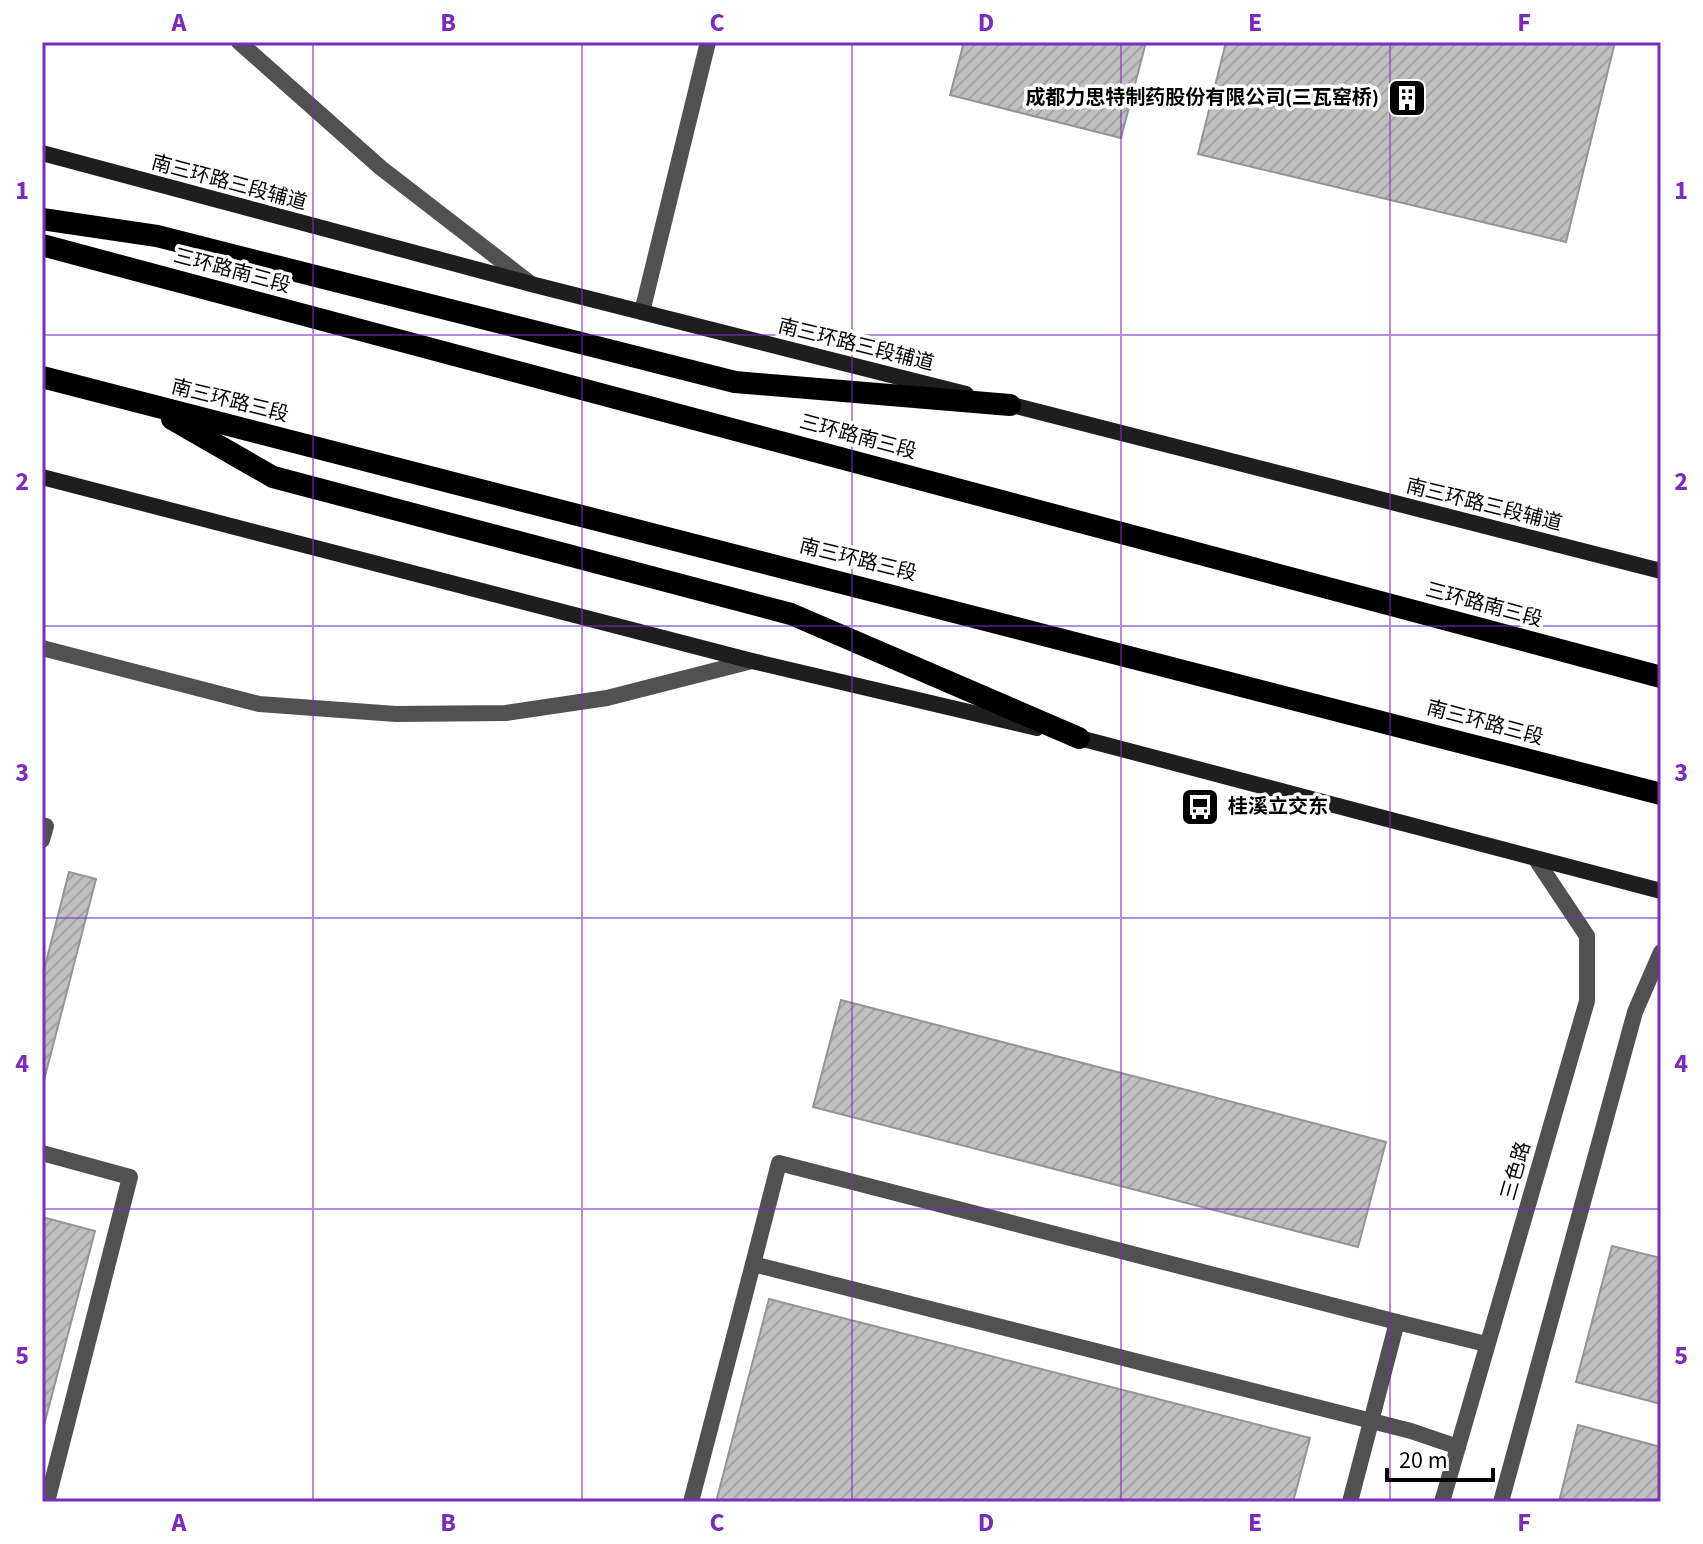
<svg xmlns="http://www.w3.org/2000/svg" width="1703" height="1544" font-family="'Source Sans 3','Noto Sans SC',sans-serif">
<defs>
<pattern id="building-hatch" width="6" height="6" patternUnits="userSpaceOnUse" patternTransform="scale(2)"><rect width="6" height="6" fill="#c0c0c0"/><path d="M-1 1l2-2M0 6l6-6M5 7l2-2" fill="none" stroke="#a3a3a3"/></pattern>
</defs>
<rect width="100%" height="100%" fill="#fff"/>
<g fill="url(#building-hatch)" stroke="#959595" stroke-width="2">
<polygon points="964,42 1146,42 1121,138 950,95"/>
<polygon points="1226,42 1615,42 1566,242 1198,154"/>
<polygon points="69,872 96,879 42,1088 42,978"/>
<polygon points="841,1000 1386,1142 1358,1247 813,1107"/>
<polygon points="42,1217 95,1231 42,1433"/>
<polygon points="1612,1246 1661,1258 1661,1404 1576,1382"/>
<polygon points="769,1299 1310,1438 1293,1502 716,1502"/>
<polygon points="1578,1425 1661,1447 1661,1502 1559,1502"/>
</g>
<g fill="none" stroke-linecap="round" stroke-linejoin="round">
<g stroke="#515151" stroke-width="16">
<polyline points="42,825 46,826 42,840"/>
<polyline points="42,1153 130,1177 47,1502"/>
<polyline points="753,1264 779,1163 1397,1322"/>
<polyline points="691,1502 753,1264 1411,1431 1458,1447"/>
<polyline points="1350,1502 1397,1322 1486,1344"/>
</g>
<polyline stroke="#515151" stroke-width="16" points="642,312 708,42"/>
<g stroke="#515151" stroke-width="16">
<polyline points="239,42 381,168 530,283"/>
<polyline points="42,648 259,704 396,714 506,713 607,698 752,661"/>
<polyline points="1442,1502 1587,1001 1587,936 1537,861"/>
<polyline points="1501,1502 1635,1012 1661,952"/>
</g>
<g stroke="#1e1e1e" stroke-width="16">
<polyline points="42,153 531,284 966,394"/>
<polyline points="1000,402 1661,571"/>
<polyline points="42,477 752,661 1037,728"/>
<polyline points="1072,736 1661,891"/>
</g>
<g stroke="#000" stroke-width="22">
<polyline points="42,219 157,236 735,382 1010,405"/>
<polyline points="42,245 1661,677"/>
<polyline points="42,377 1661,794"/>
<polyline points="172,419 273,477 791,614 1079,738"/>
</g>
</g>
<path fill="none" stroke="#7b2cbf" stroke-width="2" stroke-opacity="0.55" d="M313 42V1502M582 42V1502M852 42V1502M1121 42V1502M1390 42V1502M42 335H1661M42 626H1661M42 918H1661M42 1209H1661"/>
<defs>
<symbol id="building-square" viewBox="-11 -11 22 22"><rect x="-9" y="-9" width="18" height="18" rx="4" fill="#000" stroke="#fff"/><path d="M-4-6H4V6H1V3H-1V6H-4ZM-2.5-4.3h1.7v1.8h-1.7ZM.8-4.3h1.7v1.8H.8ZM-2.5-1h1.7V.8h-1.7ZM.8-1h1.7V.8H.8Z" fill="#fff"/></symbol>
<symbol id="bus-square" viewBox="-11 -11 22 22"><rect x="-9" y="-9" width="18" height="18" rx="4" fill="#000" stroke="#fff"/><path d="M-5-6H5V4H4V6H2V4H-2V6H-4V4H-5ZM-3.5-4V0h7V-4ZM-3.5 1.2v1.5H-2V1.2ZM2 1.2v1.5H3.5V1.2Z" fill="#fff"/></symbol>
</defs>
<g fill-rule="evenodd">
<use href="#building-square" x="1385" y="76" width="44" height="44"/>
<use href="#bus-square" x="1178" y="785" width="44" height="44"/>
</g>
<g text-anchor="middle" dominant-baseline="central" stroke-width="7" stroke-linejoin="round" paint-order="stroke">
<g font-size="20" font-weight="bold" fill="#000" stroke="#fff" text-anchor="end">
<text x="1379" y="98">成都力思特制药股份有限公司(三瓦窑桥)</text>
<text x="1228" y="807" text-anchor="start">桂溪立交东</text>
</g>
<g font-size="20" fill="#000" stroke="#fff">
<text transform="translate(229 183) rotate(15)">南三环路三段辅道</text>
<text transform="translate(232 271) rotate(15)">三环路南三段</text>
<text transform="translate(856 345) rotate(14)">南三环路三段辅道</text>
<text transform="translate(230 401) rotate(14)">南三环路三段</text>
<text transform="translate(858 437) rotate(15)">三环路南三段</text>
<text transform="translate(1484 505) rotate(14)">南三环路三段辅道</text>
<text transform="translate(858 560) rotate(14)">南三环路三段</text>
<text transform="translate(1484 605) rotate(15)">三环路南三段</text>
<text transform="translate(1485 723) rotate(15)">南三环路三段</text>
<text transform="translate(1516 1171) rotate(-74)">三色路</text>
</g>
</g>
<rect width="1703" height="1544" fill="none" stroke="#ffffff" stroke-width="88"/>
<path d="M1387 1468v12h106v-12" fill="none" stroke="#000000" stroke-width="4"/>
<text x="1399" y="1468" font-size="24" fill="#000000" stroke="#ffffff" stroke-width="6" paint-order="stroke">20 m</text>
<rect x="44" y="44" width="1615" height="1456" fill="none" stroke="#7b2cbf" stroke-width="3"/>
<g font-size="26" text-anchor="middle" font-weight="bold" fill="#7b2cbf">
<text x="179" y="31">A</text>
<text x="448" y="31">B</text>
<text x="717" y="31">C</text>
<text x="986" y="31">D</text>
<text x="1255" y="31">E</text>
<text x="1524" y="31">F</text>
<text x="22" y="199">1</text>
<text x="1681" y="199">1</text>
<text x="22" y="490">2</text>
<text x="1681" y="490">2</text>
<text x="22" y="781">3</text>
<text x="1681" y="781">3</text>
<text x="22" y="1072">4</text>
<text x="1681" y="1072">4</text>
<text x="22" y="1364">5</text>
<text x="1681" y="1364">5</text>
<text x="179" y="1531">A</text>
<text x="448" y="1531">B</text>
<text x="717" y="1531">C</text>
<text x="986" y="1531">D</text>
<text x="1255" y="1531">E</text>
<text x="1524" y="1531">F</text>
</g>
</svg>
